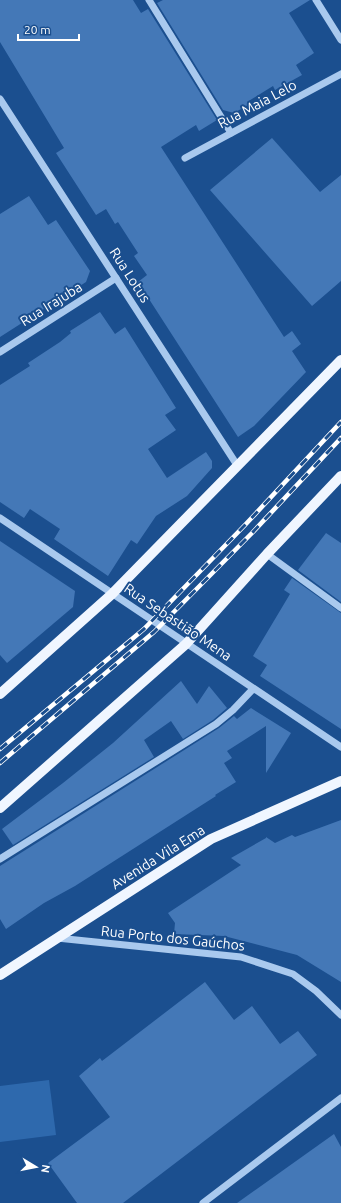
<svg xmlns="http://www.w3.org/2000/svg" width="341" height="1203" font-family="Ubuntu,sans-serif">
<rect width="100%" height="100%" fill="#1b4f8f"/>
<polygon fill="#2e69ad" points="49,1080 56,1135 0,1142 0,1086"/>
<g fill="#4478b7">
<polygon points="0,0 133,0 141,13 148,9 217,120 199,131 196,125 161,147 284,337 292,331 301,344 292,351 306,372 254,426 238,437 138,282 147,275 134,256 138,253 118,222 115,224 106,209 96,215 56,153 64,148 0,42"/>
<polygon points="163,0 310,0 289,13 314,53 296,65 302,75 275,90 273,86 247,102 248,105 234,113 223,110 157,3"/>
<polygon points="272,138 320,192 341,175 341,281 312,306 210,190"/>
<polygon points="29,196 48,225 56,220 90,271 86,282 0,337 0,214"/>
<polygon points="100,312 115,334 125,327 176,408 165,415 176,430 148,449 167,478 206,452 212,461 212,468 187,496 156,516 137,544 131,540 108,576 54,539 60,529 30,509 24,518 0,502 0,385 30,366 28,363 60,342 71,333 70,331"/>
<polygon points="326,533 341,543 341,602 298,570"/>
<polygon points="0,541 75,591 73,607 7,663 0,655"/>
<polygon points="292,578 341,613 341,729 260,676 267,665 253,656 290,594 284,590"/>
<polygon points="181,681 197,704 209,686 227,708 213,720 183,739 171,721 144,740 154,757 13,845 2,829 63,783 113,743"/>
<polygon points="251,708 291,733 266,773 266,726 227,751 232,758 224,763 236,782 215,795 216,796 75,886 44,903 6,929 0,919 0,866 189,747 219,728 234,716 237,719"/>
<polygon points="341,820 341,982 297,955 224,936 174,934 175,923 168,913 241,865 231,858 266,838 266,837 275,843 292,835 295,837"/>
<polygon points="205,982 234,1020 252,1006 280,1044 298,1031 317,1055 123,1203 77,1203 48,1163 110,1117 79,1076 100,1058 102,1061"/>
<polygon points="334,1134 341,1147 341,1203 237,1203"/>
</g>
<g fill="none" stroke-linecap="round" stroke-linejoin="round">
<g stroke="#a9c9ee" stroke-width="7">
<polyline points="149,0 231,133"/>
<polyline points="316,0 341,40"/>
<polyline points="0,99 237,465"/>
<polyline points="185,158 341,74"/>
<polyline points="0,352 116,278"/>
<polyline points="0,518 341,747"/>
<polyline points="267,554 341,608"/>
<polyline points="0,859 216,724 233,710 253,689"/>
<polyline points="57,938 241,957 293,974 316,991 341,1015"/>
<polyline points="203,1203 341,1098"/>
</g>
<g stroke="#f0f6ff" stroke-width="10">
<polyline points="0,694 112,594 341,360"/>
<polyline points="0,808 186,644 267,554 341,476"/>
<polyline points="0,975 211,839 341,781"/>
</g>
<defs>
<g id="rail">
<polyline points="0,749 144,629 245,525 341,422"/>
<polyline points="0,763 154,632 252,533 341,438"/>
</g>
</defs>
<use href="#rail" stroke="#fff" stroke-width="4.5"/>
<use href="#rail" stroke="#1b4f8f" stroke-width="3" stroke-dasharray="9" stroke-linecap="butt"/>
</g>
<g text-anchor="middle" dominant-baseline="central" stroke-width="4" stroke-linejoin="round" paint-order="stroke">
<g font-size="14" fill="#fff" stroke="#1b4f8f">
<text transform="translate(257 104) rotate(-28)">Rua Maia Lelo</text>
<text transform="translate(130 275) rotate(57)">Rua Lotus</text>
<text transform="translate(51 304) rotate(-32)">Rua Irajuba</text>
<text transform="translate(178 622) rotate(34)">Rua Sebastião Mena</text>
<text transform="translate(158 857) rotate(-32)">Avenida Vila Ema</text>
<text transform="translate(173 938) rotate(6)">Rua Porto dos Gaúchos</text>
</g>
</g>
<g transform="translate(36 1167) rotate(100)" stroke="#1b4f8f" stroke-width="3" paint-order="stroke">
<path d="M0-3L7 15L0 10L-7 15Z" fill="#ffffff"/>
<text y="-6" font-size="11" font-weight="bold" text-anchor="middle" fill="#ffffff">N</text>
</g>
<path d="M18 34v6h61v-6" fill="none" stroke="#ffffff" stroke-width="2"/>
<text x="24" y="34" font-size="12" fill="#ffffff" stroke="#1b4f8f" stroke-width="3" paint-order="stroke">20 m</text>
</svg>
